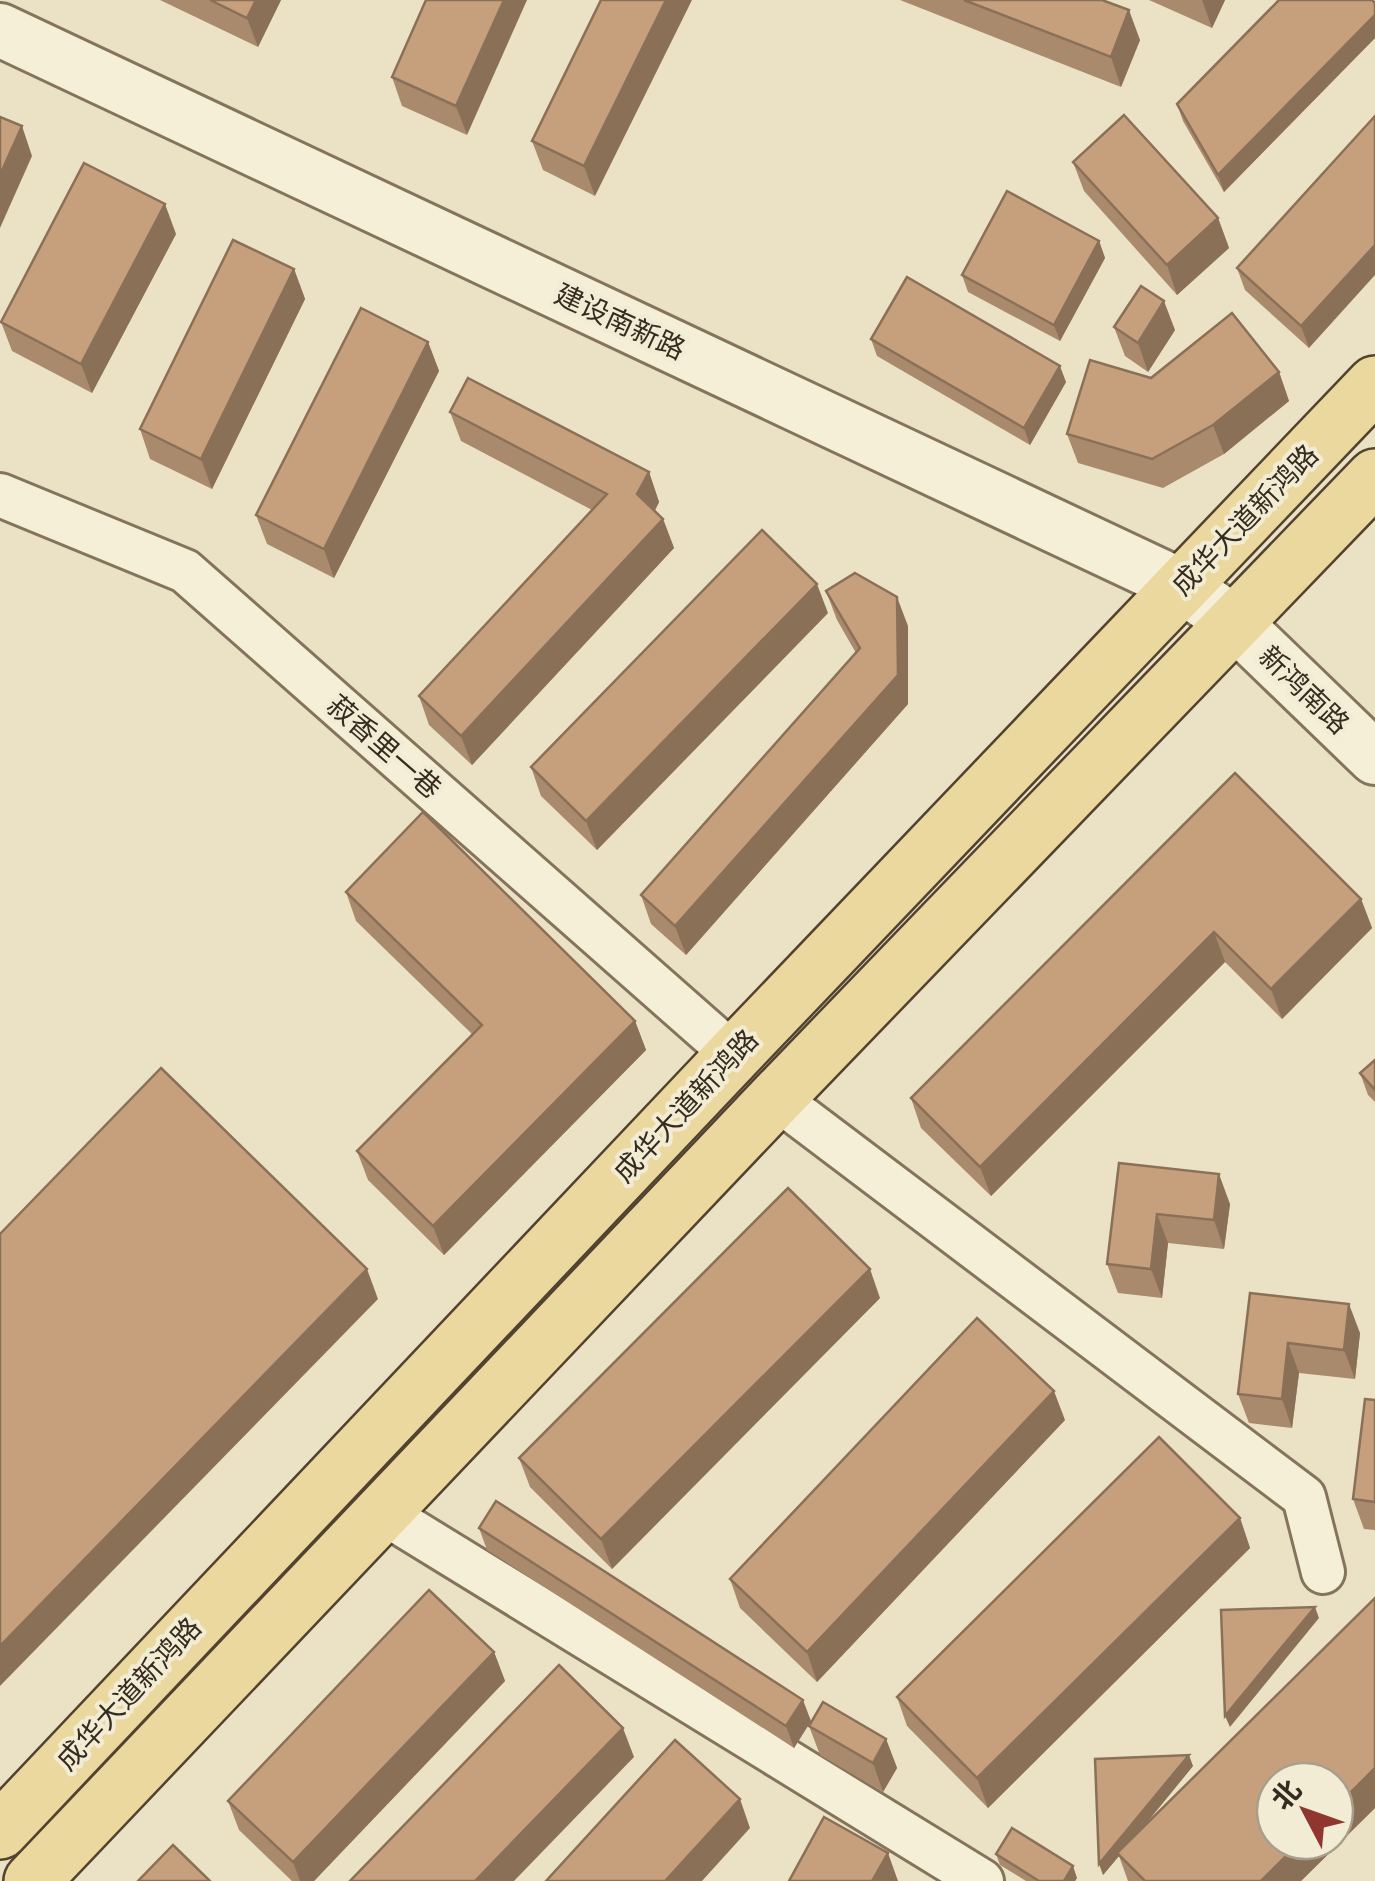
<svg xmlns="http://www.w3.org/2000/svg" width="1375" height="1881" font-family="'Roboto Serif','Noto Sans SC',serif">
<rect width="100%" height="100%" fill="#ebe2c5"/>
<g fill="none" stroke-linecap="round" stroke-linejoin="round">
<defs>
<g id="minor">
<polyline points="0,495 185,571 734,1055"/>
<polyline points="776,1098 1304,1497 1323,1572"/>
<polyline points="382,1512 982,1881"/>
</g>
<polyline id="tertiary" points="0,30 1182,586 1234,622 1375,758"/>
<g id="primary">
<polyline points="0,1831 734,1055 1375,384"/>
<polyline points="32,1881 776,1098 1375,477"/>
</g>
</defs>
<use href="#minor" stroke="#84745c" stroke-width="48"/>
<use href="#tertiary" stroke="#84745c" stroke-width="58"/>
<use href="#primary" stroke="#524230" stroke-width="60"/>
<use href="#minor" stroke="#f6efd7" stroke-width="42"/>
<use href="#tertiary" stroke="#f6efd7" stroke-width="52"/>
<use href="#primary" stroke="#ebd89f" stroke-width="55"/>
</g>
<g fill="#aa8a6c">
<polygon points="160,0 281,0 258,47"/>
<polygon points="426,0 467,135 402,106 392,77"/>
<polygon points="601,0 595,196 543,170 532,141"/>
<polygon points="900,0 1102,0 1140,40 1121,87"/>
<polygon points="1149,0 1225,0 1212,28"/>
<polygon points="1375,3 1375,38 1224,192 1183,121 1177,104"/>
<polygon points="1375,116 1309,348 1245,290 1237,268"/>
<polygon points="1073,162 1218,218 1229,248 1177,295 1084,191"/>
<polygon points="176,234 92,393 12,351 1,322"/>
<polygon points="1099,241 1105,258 1060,341 968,292 962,275"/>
<polygon points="294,269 305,299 212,489 150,459 140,429"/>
<polygon points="1114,327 1175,330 1148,372 1125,356"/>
<polygon points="871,339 1066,382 1030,445 877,356"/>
<polygon points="428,342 439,371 334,578 267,544 256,515"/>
<polygon points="1279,372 1289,401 1224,454 1163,488 1078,463 1067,434 1151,378"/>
<polygon points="450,412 649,472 659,502 655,511 663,519 674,548 472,765 429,725 419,696 592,510 461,441"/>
<polygon points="826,591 908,626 908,704 686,955 651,924 641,895 856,653 837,620"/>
<polygon points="828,613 597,850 541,796 531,767"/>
<polygon points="1235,773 1361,899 1372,928 1282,1019 1225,962 991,1196 921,1128 911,1098"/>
<polygon points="346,892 635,1021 646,1050 444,1255 368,1180 357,1151 472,1034 356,921"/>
<polygon points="1375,1060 1375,1102 1368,1095 1360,1073"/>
<polygon points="1119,1163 1230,1204 1224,1249 1168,1243 1162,1298 1118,1293 1107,1264"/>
<polygon points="1250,1293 1360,1333 1355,1379 1299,1373 1292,1428 1249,1423 1238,1394"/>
<polygon points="880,1298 612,1569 530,1487 519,1458"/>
<polygon points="1375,1400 1375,1530 1364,1529 1353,1499"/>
<polygon points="1065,1420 817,1682 740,1608 730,1579"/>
<polygon points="1240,1518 1250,1548 988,1808 907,1726 897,1697"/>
<polygon points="479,1528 811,1721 794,1748 487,1550"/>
<polygon points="1375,1598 1375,1808 1301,1881 1128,1881 1119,1856 1103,1875 1095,1759 1193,1766 1141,1830"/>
<polygon points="494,1652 505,1681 314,1881 292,1881 239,1830 228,1801"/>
<polygon points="809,1726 886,1739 897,1768 883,1792 820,1755"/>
<polygon points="996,1854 1077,1878 1075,1881 1026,1881 1000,1865"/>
</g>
<g fill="#8b7058">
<polygon points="256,0 281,0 258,47 247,18"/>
<polygon points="504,0 527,0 467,135 456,106"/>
<polygon points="666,0 692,0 595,196 584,166"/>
<polygon points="1202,0 1225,0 1212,28"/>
<polygon points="1129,10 1140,40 1121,87 1111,57"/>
<polygon points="1375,15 1375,38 1224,192 1218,175"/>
<polygon points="22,126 32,156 0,228 0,175"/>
<polygon points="165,204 176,234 92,393 81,364"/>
<polygon points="1218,218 1229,248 1177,295 1167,265"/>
<polygon points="1099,241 1105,258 1060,341 1054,325"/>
<polygon points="1375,245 1375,275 1309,348 1301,326"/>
<polygon points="294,269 305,299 212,489 201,459"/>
<polygon points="1164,301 1175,330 1148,372 1138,343"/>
<polygon points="428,342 439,371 334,578 324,549"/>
<polygon points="1060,366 1066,382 1030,445 1024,428"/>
<polygon points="1279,372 1289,401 1224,454 1213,425"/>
<polygon points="649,472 659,502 648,523 637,494"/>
<polygon points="663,519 674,548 472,765 461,736"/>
<polygon points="817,584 828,613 597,850 586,821"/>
<polygon points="897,597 908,626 908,704 686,955 675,926"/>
<polygon points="1361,899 1372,928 1282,1019 1271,989"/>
<polygon points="1214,932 1225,962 991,1196 980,1167"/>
<polygon points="635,1021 646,1050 444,1255 433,1226"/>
<polygon points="1219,1174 1230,1204 1224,1249 1214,1220"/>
<polygon points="1157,1214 1168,1243 1162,1298 1151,1269"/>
<polygon points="367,1269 378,1299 0,1686 0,1646"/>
<polygon points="870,1269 880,1298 612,1569 601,1539"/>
<polygon points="1349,1304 1360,1333 1355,1379 1344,1350"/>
<polygon points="1288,1343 1299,1373 1292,1428 1282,1399"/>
<polygon points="1054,1391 1065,1420 817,1682 807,1652"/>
<polygon points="1240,1518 1250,1548 988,1808 977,1778"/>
<polygon points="1315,1607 1319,1618 1230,1727 1225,1716"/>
<polygon points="494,1652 505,1681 314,1881 300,1881 293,1862"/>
<polygon points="803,1700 811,1721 794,1748 786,1726"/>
<polygon points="623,1728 634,1757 514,1881 475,1881"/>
<polygon points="886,1739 897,1768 883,1792 873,1763"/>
<polygon points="1189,1755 1193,1766 1120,1855 1117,1853 1119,1856 1103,1875 1099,1864"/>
<polygon points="1375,1768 1375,1808 1301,1881 1261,1881 1301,1841 1335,1841 1335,1808"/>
<polygon points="740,1799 750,1828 702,1881 665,1881"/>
<polygon points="888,1853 898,1881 872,1881"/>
<polygon points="1073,1866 1077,1878 1075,1881 1064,1881"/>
</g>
<g fill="#c6a07d" stroke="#8b7058" stroke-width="2.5">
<polygon points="210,0 256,0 247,18"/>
<polygon points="426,0 504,0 456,106 392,77"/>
<polygon points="601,0 666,0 584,166 532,141"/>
<polygon points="964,0 1102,0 1129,10 1111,57"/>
<polygon points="1279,0 1372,0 1375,3 1375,15 1218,175 1177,104"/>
<polygon points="1124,115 1218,218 1167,265 1073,162"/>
<polygon points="1375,116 1375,245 1301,326 1237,268"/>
<polygon points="0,117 22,126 0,175"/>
<polygon points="84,163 165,204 81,364 1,322"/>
<polygon points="1007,191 1099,241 1054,325 962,275"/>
<polygon points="233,240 294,269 201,459 140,429"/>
<polygon points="907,277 1060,366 1024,428 871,339"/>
<polygon points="1141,286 1164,301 1138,343 1114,327"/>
<polygon points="361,308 428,342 324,549 256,515"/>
<polygon points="1232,313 1279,372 1213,425 1152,459 1067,434 1090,360 1151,378"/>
<polygon points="468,378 649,472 637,494 663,519 461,736 419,696 607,494 450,412"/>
<polygon points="762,530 817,584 586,821 531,767"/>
<polygon points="855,573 897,597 898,675 675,926 641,895 860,648 826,591"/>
<polygon points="1235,773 1361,899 1271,989 1214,932 980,1167 911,1098"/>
<polygon points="423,812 635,1021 433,1226 357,1151 482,1025 346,892"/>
<polygon points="1375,1060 1375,1090 1360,1073"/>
<polygon points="161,1068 367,1269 0,1646 0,1234"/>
<polygon points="1119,1163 1219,1174 1214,1220 1157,1214 1151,1269 1107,1264"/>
<polygon points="788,1188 870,1269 601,1539 519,1458"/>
<polygon points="1250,1293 1349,1304 1344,1350 1288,1343 1282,1399 1238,1394"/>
<polygon points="977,1318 1054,1391 807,1652 730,1579"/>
<polygon points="1365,1399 1375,1400 1375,1502 1353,1499"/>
<polygon points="1159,1437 1240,1518 977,1778 897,1697"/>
<polygon points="496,1501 803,1700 786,1726 479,1528"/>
<polygon points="429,1590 494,1652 293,1862 228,1801"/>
<polygon points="1375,1598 1375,1768 1335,1808 1335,1781 1275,1781 1275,1841 1301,1841 1261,1881 1145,1881 1117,1853"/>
<polygon points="1315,1607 1225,1716 1221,1610"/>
<polygon points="559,1665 623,1728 475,1881 350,1881"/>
<polygon points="823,1702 886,1739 873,1763 809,1726"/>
<polygon points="675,1740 740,1799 665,1881 546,1881"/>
<polygon points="1189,1755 1099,1864 1095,1759"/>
<polygon points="824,1817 888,1853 872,1881 789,1881"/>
<polygon points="1012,1828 1073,1866 1064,1881 1039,1881 996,1854"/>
<polygon points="173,1845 210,1881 138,1881"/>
</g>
<g text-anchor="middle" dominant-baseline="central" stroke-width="8" stroke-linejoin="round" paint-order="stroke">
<g font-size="28" fill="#352b1f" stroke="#f3ecd4">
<text transform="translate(620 322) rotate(25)">建设南新路</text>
<text transform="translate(1245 520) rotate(-46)">成华大道新鸿路</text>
<text transform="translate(1304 690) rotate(44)">新鸿南路</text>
<text transform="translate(384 747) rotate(41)">菽香里一巷</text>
<text transform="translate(686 1106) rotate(-47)">成华大道新鸿路</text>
<text transform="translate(129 1694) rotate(-47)">成华大道新鸿路</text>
</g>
</g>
<g transform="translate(1305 1811) rotate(311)"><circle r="48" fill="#f3ecd4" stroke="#a79f8c" stroke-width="2.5"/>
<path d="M0-8L18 38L0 25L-18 38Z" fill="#8f3631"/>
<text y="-15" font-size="28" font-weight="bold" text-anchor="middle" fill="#352b1f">北</text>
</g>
</svg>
